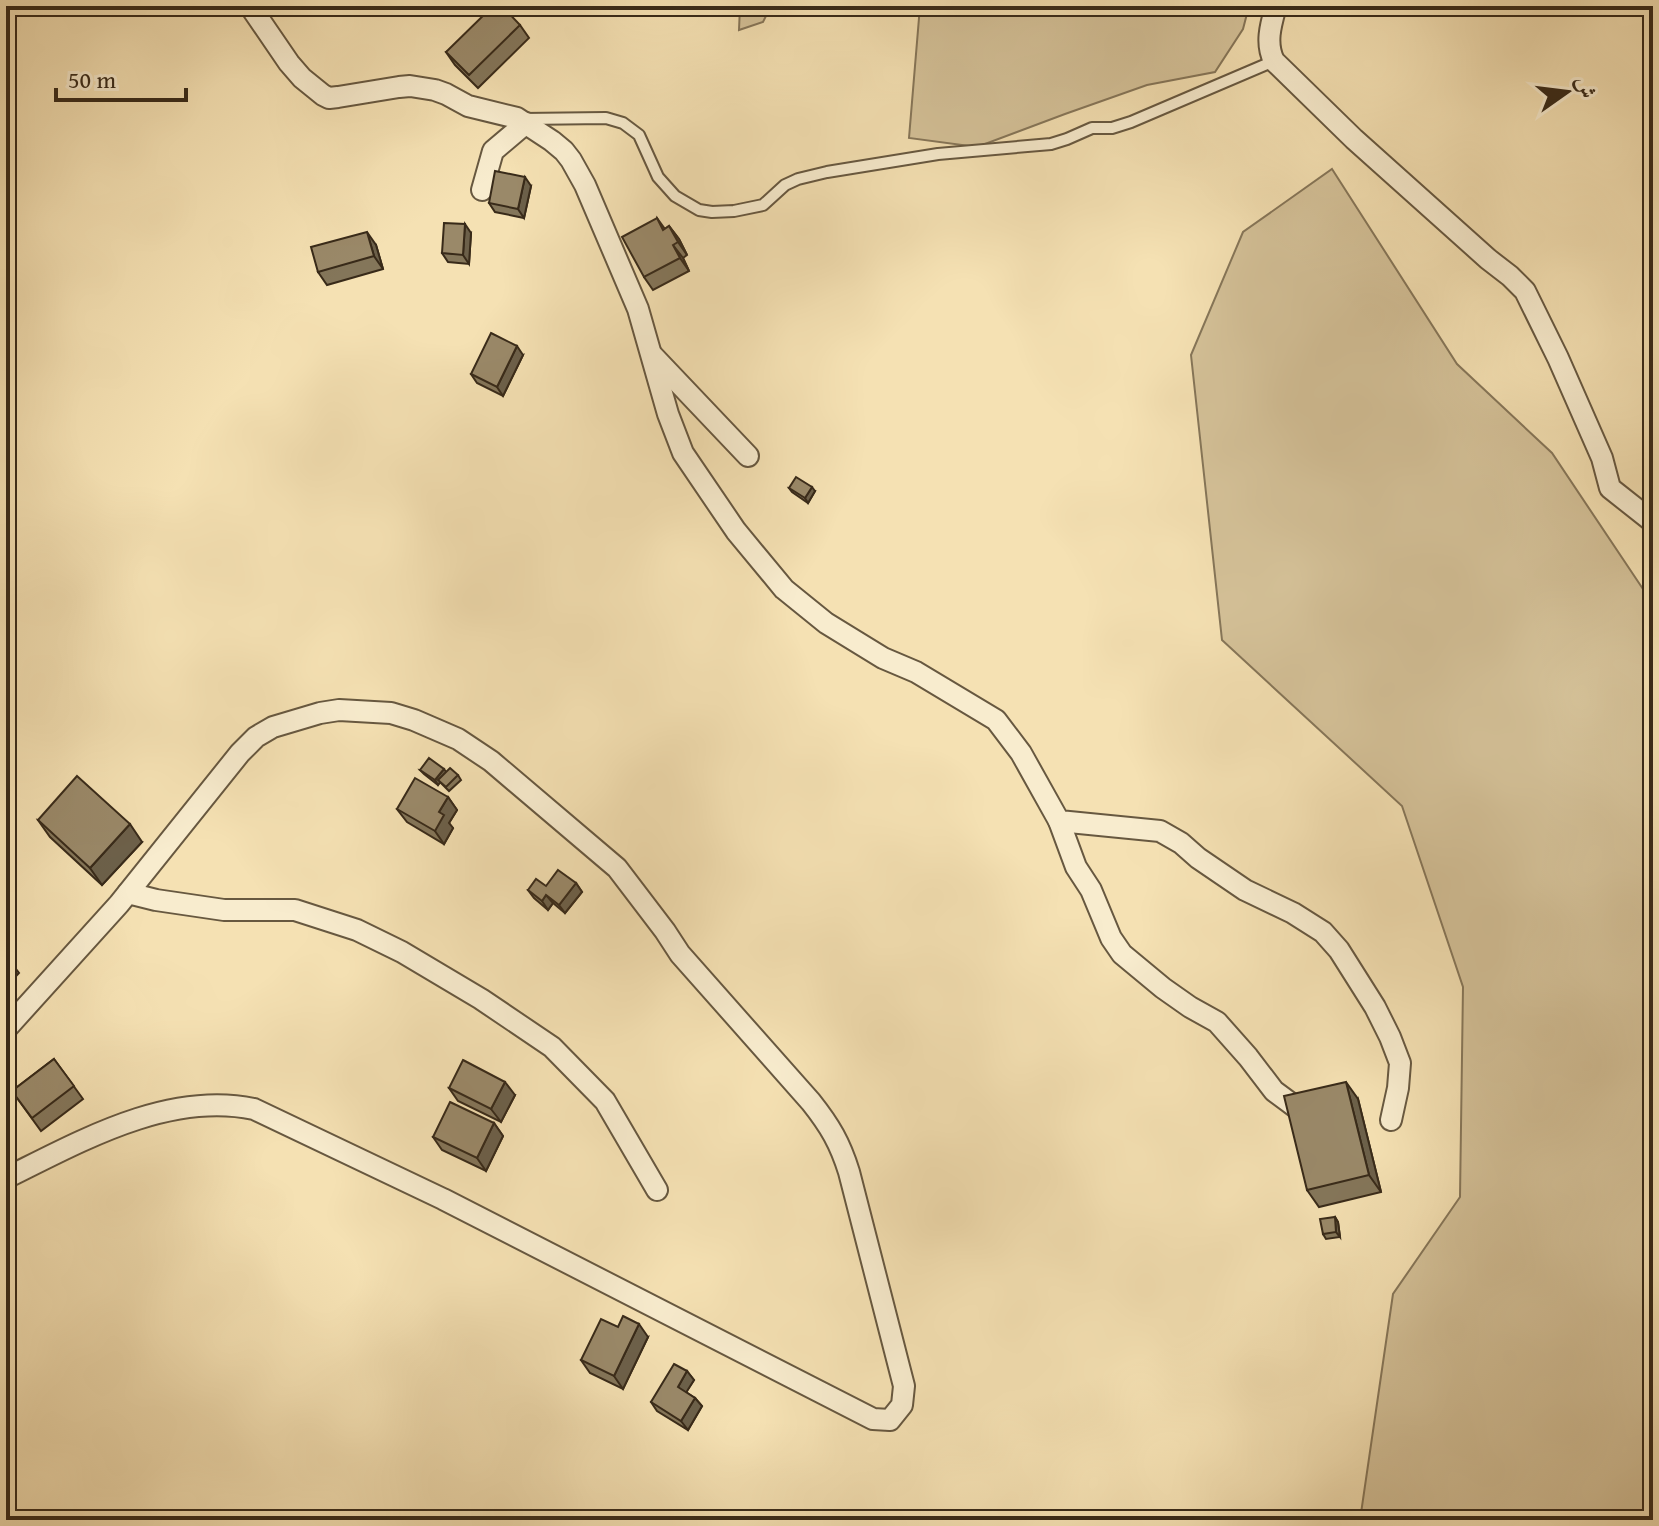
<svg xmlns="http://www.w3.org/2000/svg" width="1659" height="1526" font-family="'Gentium Book Plus',Amiri,serif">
<rect width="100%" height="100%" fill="#f5e1b3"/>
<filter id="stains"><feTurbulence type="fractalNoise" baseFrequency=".0025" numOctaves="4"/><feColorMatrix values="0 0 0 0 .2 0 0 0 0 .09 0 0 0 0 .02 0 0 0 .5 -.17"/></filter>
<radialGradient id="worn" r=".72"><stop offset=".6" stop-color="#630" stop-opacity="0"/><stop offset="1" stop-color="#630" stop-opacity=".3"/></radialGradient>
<g fill="#d5c299" stroke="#867659" stroke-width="2">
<polygon points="740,6 771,6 763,22 739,30"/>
<polygon points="920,6 1249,6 1243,29 1215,72 1147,85 1065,114 977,147 909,138"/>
<polygon points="1332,169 1457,364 1552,453 1653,604 1653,1520 1360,1520 1393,1294 1460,1197 1463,987 1402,806 1222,640 1191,355 1243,232"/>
</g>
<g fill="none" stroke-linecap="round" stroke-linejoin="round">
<defs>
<polyline id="service" points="523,119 606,118 623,123 639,135 658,177 675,196 699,210 712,212 734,211 763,205 785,185 798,179 827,172 938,154 1051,144 1067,139 1092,128 1112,128 1131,122 1274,61"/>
<g id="minor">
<polyline points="250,6 289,63 302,78 323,95 329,98 338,97 399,87 410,86 435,90 446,94 468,106 517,118 552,141 564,151 571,160 585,185 638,309 668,414 683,453 736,531 784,589 826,623 883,658 916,672 996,720 1021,753 1059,821 1160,831 1181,843 1198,858 1245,890 1293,913 1323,932 1339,950 1375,1007 1390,1037 1400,1063 1398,1088 1391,1120"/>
<path d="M1276 6C1271 24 1265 43 1274 61L1354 139 1488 259 1510 276 1525 291 1558 358 1602 458 1610 488 1653 522"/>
<polyline points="482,190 493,151 526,123"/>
<polyline points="653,356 748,456"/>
<polyline points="1059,821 1076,867 1091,890 1111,938 1122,954 1163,988 1190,1007 1217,1022 1248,1057 1274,1091 1301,1111"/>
<polyline points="128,893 156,900 224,910 295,910 357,930 402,952 481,999 552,1047 605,1101 657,1190"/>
<path d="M6 1029 119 904 240 753 256 737 273 727 320 713 339 710 391 713 414 720 458 739 491 761 617 868 665 931 680 954 811 1102C830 1126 840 1143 849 1172L904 1386 902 1405 890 1420 873 1419 443 1199 254 1109C168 1091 81 1141 6 1178"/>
</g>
</defs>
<use href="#service" stroke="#675840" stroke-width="14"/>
<use href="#minor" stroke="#675840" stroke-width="24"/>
<use href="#service" stroke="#f8ecce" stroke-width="10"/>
<use href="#minor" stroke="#f8ecce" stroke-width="20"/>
</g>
<g fill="#84765a" stroke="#382a19" stroke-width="2">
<polygon points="520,25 529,38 478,88 455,65 446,52"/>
<polygon points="531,186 524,218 495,212 489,203"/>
<polygon points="657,218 665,229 669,226 679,239 687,255 683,258 689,271 653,290 644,277"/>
<polygon points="471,233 469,264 448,262 442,253"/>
<polygon points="376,245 383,269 327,285 318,272"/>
<polygon points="523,355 503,396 477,383 471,374"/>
<polygon points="789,488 815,491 808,503 792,492"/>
<polygon points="420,770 446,772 458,775 461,780 449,791 440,782 438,785 424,774"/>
<polygon points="448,797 457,810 449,823 453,828 444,844 407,822 397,809"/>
<polygon points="38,820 142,842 102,885 50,837"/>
<polygon points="576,883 582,892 565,913 553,903 548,910 534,898 528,890"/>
<polygon points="6,956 19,973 6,987"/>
<polygon points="54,1059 83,1099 41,1131 12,1091"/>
<polygon points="449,1088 515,1095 501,1122 458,1101"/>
<polygon points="1358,1099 1381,1192 1319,1207 1307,1190"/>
<polygon points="494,1123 503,1136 486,1171 442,1150 433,1137"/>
<polygon points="1335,1217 1338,1222 1340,1237 1326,1239 1323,1234"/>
<polygon points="648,1337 623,1389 590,1373 581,1360"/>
<polygon points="687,1371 694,1380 686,1392 695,1398 702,1406 688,1430 657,1411 651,1402"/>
</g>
<g fill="#6c604a" stroke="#382a19" stroke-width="2">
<polygon points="525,177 531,186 524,218 518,209"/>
<polygon points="465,224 471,233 469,264 463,255"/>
<polygon points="669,226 679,239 687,255 678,242"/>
<polygon points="367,232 376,245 383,269 374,256"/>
<polygon points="673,245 683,258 689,271 680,258"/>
<polygon points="517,346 523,355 503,396 497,387"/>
<polygon points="812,487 815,491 808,503 805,498"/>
<polygon points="444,769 447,773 438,785 435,780"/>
<polygon points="448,797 457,810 449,823 453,828 444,844 435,831 439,812"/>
<polygon points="130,824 142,842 102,885 90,868"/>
<polygon points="576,883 582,892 565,913 559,905"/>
<polygon points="546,895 553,903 548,910 542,901"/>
<polygon points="505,1082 515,1095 501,1122 491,1109"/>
<polygon points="1346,1082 1358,1099 1381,1192 1369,1175"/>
<polygon points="494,1123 503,1136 486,1171 477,1158"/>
<polygon points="1335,1217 1338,1222 1340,1237 1336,1232"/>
<polygon points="639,1324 648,1337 623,1389 614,1376"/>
<polygon points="687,1371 694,1380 684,1396 678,1387"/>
<polygon points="695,1398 702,1406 688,1430 681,1421"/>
</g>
<g fill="#9a8969" stroke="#382a19" stroke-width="2">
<polygon points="493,6 502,6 520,25 469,75 446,52"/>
<polygon points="495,171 525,177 518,209 489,203"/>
<polygon points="657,218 663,230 669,226 678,242 673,245 680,258 644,277 622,237"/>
<polygon points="444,223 465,224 463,255 442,253"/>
<polygon points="367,232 374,256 318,272 311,247"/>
<polygon points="491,333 517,346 497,387 471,374"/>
<polygon points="796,477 812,487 805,498 789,488"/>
<polygon points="429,758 444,769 435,780 420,770"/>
<polygon points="450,768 458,775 446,787 438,780"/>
<polygon points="77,776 130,824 90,868 38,820"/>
<polygon points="415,778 448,797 439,812 444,815 435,831 397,809"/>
<polygon points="558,870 576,883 559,905 546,895 542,901 528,890 536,879 546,886"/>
<polygon points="54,1059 74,1086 32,1118 12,1091"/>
<polygon points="463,1060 505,1082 491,1109 449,1088"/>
<polygon points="1346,1082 1369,1175 1307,1190 1284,1096"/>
<polygon points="450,1102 494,1123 477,1158 433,1137"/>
<polygon points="1335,1217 1336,1232 1323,1234 1320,1219"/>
<polygon points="623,1316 639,1324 614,1376 581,1360 601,1319 618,1327"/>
<polygon points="674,1364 687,1371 678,1387 695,1398 681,1421 651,1402"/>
</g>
<rect width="1659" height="1526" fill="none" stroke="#f5e1b3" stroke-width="32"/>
<rect x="8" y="8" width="1643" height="1510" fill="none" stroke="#382a19" stroke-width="4"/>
<rect x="16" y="16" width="1627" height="1494" fill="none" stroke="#382a19" stroke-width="2"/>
<g transform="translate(1567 92) rotate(76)" stroke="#f8ecce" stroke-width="6" paint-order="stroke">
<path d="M0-6L14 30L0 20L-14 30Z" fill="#382a19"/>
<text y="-12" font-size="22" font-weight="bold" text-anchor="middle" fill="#382a19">ش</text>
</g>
<path d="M56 88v12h130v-12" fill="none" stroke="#382a19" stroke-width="4"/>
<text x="68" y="88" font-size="24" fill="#382a19" stroke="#f8ecce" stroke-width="6" paint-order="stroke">50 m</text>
<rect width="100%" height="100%" filter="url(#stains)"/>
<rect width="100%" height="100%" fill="url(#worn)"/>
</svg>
